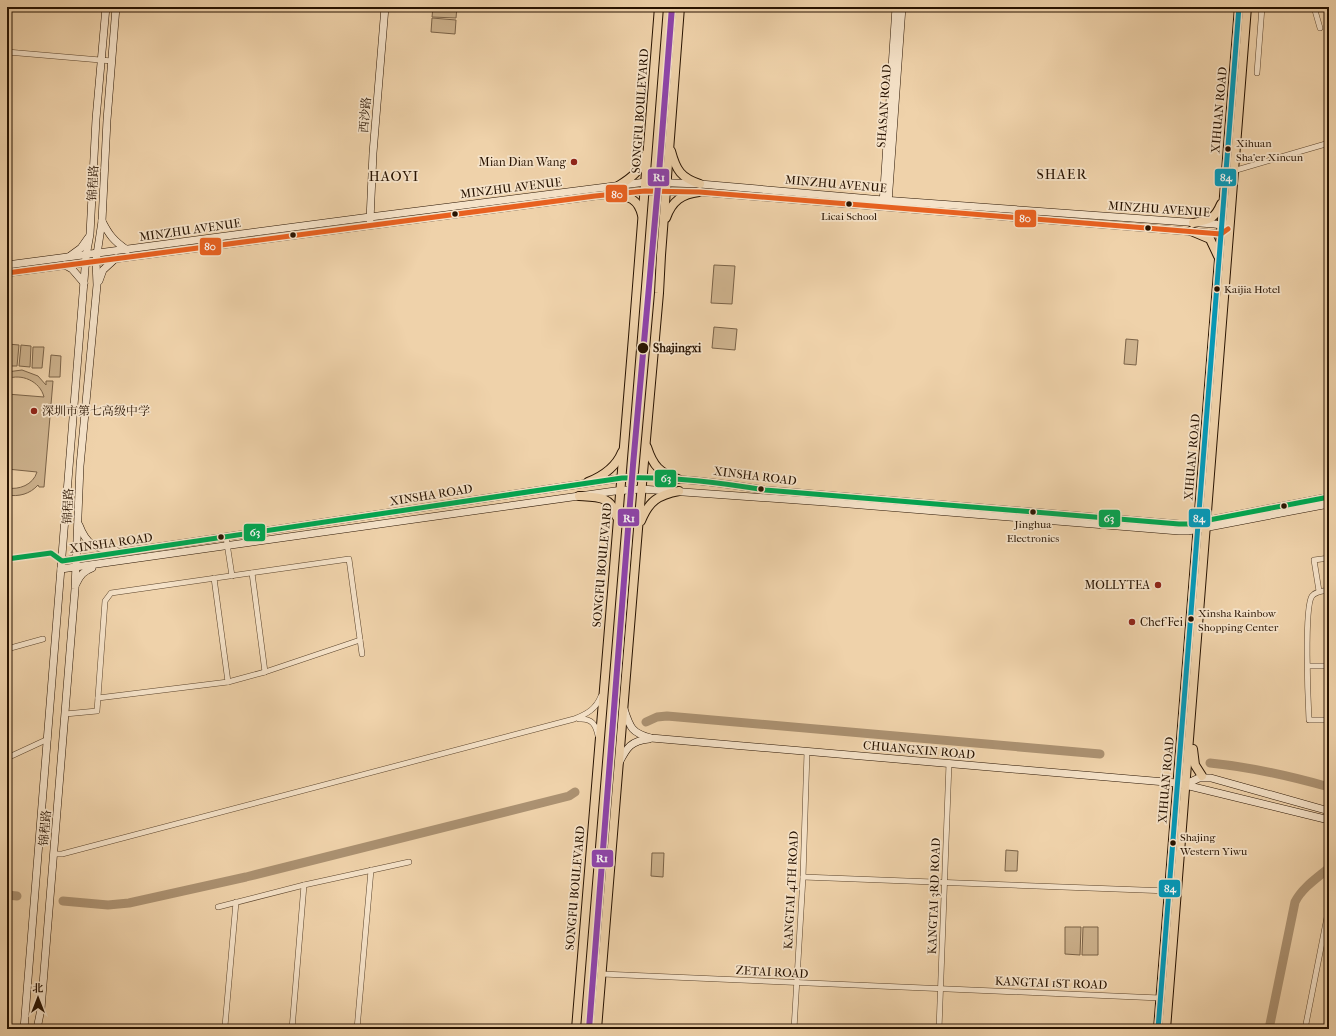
<svg xmlns="http://www.w3.org/2000/svg" width="1336" height="1036" font-family="'IM FELL French Canon','Noto Serif SC',serif">
<rect width="100%" height="100%" fill="#efd2aa"/>
<filter id="stains"><feTurbulence type="fractalNoise" baseFrequency=".005" numOctaves="4"/><feColorMatrix values="0 0 0 0 .2 0 0 0 0 .09 0 0 0 0 .02 0 0 0 .5 -.17"/></filter>
<radialGradient id="worn" r=".72"><stop offset=".6" stop-color="#630" stop-opacity="0"/><stop offset="1" stop-color="#630" stop-opacity=".3"/></radialGradient>
<g fill="#cdb28d" stroke="#7a6247">
<polygon points="433,7 457,7 456,18 432,17"/>
<polygon points="432,18 456,20 455,34 431,32"/>
<polygon points="714,265 735,266 732,304 711,303"/>
<polygon points="714,327 737,329 735,350 712,348"/>
<polygon points="1126,339 1138,340 1136,365 1124,364"/>
<polygon points="8,344 19,345 17,366 7,366"/>
<polygon points="21,345 31,346 30,367 19,366"/>
<polygon points="33,347 44,347 42,368 32,368"/>
<polygon points="51,355 61,356 60,377 49,377"/>
<path d="M22 370 38 376 46 385V381H53L44 487H39L38 485C30 494 19 497 7 495V488C19 490 33 485 37 472L7 469V394L44 397C40 381 21 373 7 379V372Z"/>
<polygon points="1006,850 1018,851 1017,871 1005,871"/>
<polygon points="652,853 664,853 663,877 651,876"/>
<polygon points="1065,927 1081,927 1080,955 1065,954"/>
<polygon points="1083,927 1098,927 1098,955 1082,955"/>
</g>
<g fill="none" stroke-linecap="round" stroke-linejoin="round">
<g stroke="#ab9171" stroke-width="9">
<polyline points="646,722 657,717 667,716 1100,754"/>
<path d="M1210 763C1251 767 1290 776 1329 787"/>
<polyline points="7,895 17,896"/>
<polyline points="63,901 108,905 129,903 246,877 569,796 575,792"/>
<path d="M1269 1029 1295 902C1302 888 1317 878 1329 868"/>
</g>
<defs>
<g id="street">
<polyline points="1314,7 1320,28"/>
<polyline points="7,52 112,61"/>
<polyline points="1257,73 1262,7"/>
<polyline points="1233,171 1329,143"/>
<polyline points="226,537 232,576"/>
<polyline points="7,559 51,553 62,561"/>
<polyline points="252,573 265,672"/>
<polyline points="214,578 228,682"/>
<path d="M1329 590C1323 591 1316 591 1312 596 1304 607 1308 701 1309 720H1329"/>
<polyline points="1319,591 1314,560 1329,558"/>
<polyline points="7,649 43,639"/>
<polyline points="1308,666 1329,666"/>
<polyline points="98,698 228,682 265,672 360,640"/>
<polyline points="65,714 97,711 105,601 111,593 349,559 362,654"/>
<path d="M579 719C592 718 596 725 598 736"/>
<polyline points="7,758 48,739"/>
<path d="M54 854H62L574 719C587 714 596 709 601 696"/>
<polyline points="803,877 1169,891"/>
<polyline points="218,907 304,885 409,862"/>
<polyline points="602,974 1160,998"/>
<polyline points="225,1026 236,902"/>
<polyline points="292,1029 304,885"/>
<polyline points="357,1029 371,870"/>
<polyline points="794,1029 803,877 807,752"/>
<polyline points="939,1029 949,763"/>
<polyline points="1305,1029 1329,907"/>
</g>
<g id="secondary">
<polyline points="888,203 902,7"/>
<polyline points="883,204 896,7"/>
<polyline points="370,220 373,153 385,7"/>
<path d="M102 221C109 235 114 241 127 250"/>
<polyline points="70,256 81,248 88,238"/>
<polyline points="7,265 370,217 646,182 700,184 883,200 1214,224 1222,225 1228,229 1221,234 699,192 645,191 595,196 7,273"/>
<polyline points="65,265 72,269 84,283"/>
<polyline points="99,281 103,270 116,258"/>
<path d="M79 525C87 546 95 548 116 551"/>
<path d="M62 561 622 478C670 476 718 482 765 490L1179 524H1188L1329 497"/>
<polyline points="61,569 615,491 641,489 825,502 1179,531 1188,531 1329,504"/>
<path d="M76 584C80 575 84 571 92 568"/>
<path d="M624 709C630 728 632 733 651 738L1177 783 1329 820"/>
<path d="M619 763C627 747 631 741 649 739"/>
<polyline points="1186,784 1199,778 1211,778 1329,811"/>
<polyline points="24,1029 86,256 90,234 96,119 106,7"/>
<polyline points="37,1029 41,1009 75,589 80,466 97,285 96,261 102,221 107,120 116,7"/>
</g>
<g id="primary">
<path d="M671 151C676 170 681 178 700 184"/>
<path d="M618 186C632 178 641 170 646 154"/>
<path d="M615 195C629 196 638 199 642 215"/>
<path d="M666 218C672 201 682 194 699 192"/>
<path d="M1193 223C1210 219 1214 220 1221 204"/>
<polyline points="1191,231 1210,239 1218,256"/>
<path d="M647 447C653 466 660 473 678 479"/>
<path d="M588 482C603 476 616 467 622 452"/>
<path d="M579 496C597 497 612 496 616 516"/>
<path d="M641 521C649 501 658 495 679 491"/>
<polyline points="1193,749 1195,765 1202,776"/>
<polyline points="576,1029 633,337 659,7"/>
<polyline points="597,1029 638,529 659,293 661,255 680,7"/>
<path d="M1158 1029C1187 689 1212 348 1239 7"/>
<polyline points="1166,1029 1247,7"/>
</g>
</defs>
<use href="#street" stroke="#5a432b" stroke-width="6"/>
<use href="#secondary" stroke="#281301" stroke-width="8"/>
<use href="#primary" stroke="#281301" stroke-width="10"/>
<use href="#street" stroke="#f5e2c8" stroke-width="5"/>
<use href="#secondary" stroke="#f5e2c8" stroke-width="7"/>
<use href="#primary" stroke="#efd2aa" stroke-width="8"/>
<defs>
<polyline id="bus-1" points="7,273 595,196 645,191 699,192 1221,234 1228,229"/>
<path id="bus-2" d="M7 559 51 553 62 561 622 478C670 476 718 482 765 490L1179 524H1188L1329 497"/>
<path id="bus-3" d="M1158 1029C1187 689 1212 348 1239 7"/>
</defs>
<use href="#bus-1" stroke="#f5e2c8" stroke-width="8"/>
<use href="#bus-2" stroke="#f5e2c8" stroke-width="8"/>
<use href="#bus-3" stroke="#f5e2c8" stroke-width="8"/>
<use href="#bus-1" stroke="#e86120" stroke-width="5"/>
<use href="#bus-2" stroke="#00a651" stroke-width="5"/>
<use href="#bus-3" stroke="#049aba" stroke-width="5"/>
<defs>
<polyline id="rail-1" points="589,1029 633,465 658,186 672,7"/>
</defs>
<use href="#rail-1" stroke="#f5e2c8" stroke-width="9"/>
<use href="#rail-1" stroke="#8e44ad" stroke-width="6"/>
</g>
<g fill="#281301" stroke="#f5e2c8" stroke-width="1.5">
<circle cx="1228" cy="149" r="3.5"/>
<circle cx="849" cy="204" r="3.5"/>
<circle cx="455" cy="214" r="3.5"/>
<circle cx="1148" cy="228" r="3.5"/>
<circle cx="293" cy="235" r="3.5"/>
<circle cx="1217" cy="289" r="3.5"/>
<circle cx="643" cy="348" r="6"/>
<circle cx="761" cy="489" r="3.5"/>
<circle cx="1284" cy="506" r="3.5"/>
<circle cx="1033" cy="512" r="3.5"/>
<circle cx="221" cy="537" r="3.5"/>
<circle cx="1191" cy="619" r="3.5"/>
<circle cx="1173" cy="843" r="3.5"/>
</g>
<g fill="#8f2418" stroke="#f5e2c8" stroke-width="1.5">
<circle cx="574" cy="162" r="4"/>
<circle cx="34" cy="411" r="4"/>
<circle cx="1158" cy="585" r="4"/>
<circle cx="1132" cy="622" r="4"/>
</g>
<g text-anchor="middle" dominant-baseline="central" stroke-width="3.5" stroke-linejoin="round" paint-order="stroke">
<g font-size="11" fill="#281301" stroke="#f5e2c8" text-anchor="start">
<text x="1236" y="143">Xihuan<tspan x="1236" dy="14">Sha'er Xincun</tspan></text>
<text x="849" y="216" text-anchor="middle">Licai School</text>
<text x="1224" y="289">Kaijia Hotel</text>
<text x="1033" y="524" text-anchor="middle">Jinghua<tspan x="1033" dy="14">Electronics</tspan></text>
<text x="1198" y="613">Xinsha Rainbow<tspan x="1198" dy="14">Shopping Center</tspan></text>
<text x="1180" y="837">Shajing<tspan x="1180" dy="14">Western Yiwu</tspan></text>
</g>
<g font-size="12" fill="#281301" stroke="#f5e2c8">
<text transform="translate(884 106) rotate(-86)">SHASAN ROAD</text>
<text transform="translate(1219 110) rotate(-85)">XIHUAN ROAD</text>
<text transform="translate(640 111) rotate(-86)">SONGFU BOULEVARD</text>
<text transform="translate(365 115) rotate(-85)">西沙路</text>
<text transform="translate(93 183) rotate(-87)">锦程路</text>
<text transform="translate(836 184) rotate(5)">MINZHU AVENUE</text>
<text transform="translate(511 188) rotate(-7)">MINZHU AVENUE</text>
<text transform="translate(1159 209) rotate(4)">MINZHU AVENUE</text>
<text transform="translate(190 230) rotate(-8)">MINZHU AVENUE</text>
<text transform="translate(1192 457) rotate(-85)">XIHUAN ROAD</text>
<text transform="translate(755 476) rotate(7)">XINSHA ROAD</text>
<text transform="translate(431 495) rotate(-9)">XINSHA ROAD</text>
<text transform="translate(68 506) rotate(-88)">锦程路</text>
<text transform="translate(111 543) rotate(-8)">XINSHA ROAD</text>
<text transform="translate(602 565) rotate(-85)">SONGFU BOULEVARD</text>
<text transform="translate(919 750) rotate(5)">CHUANGXIN ROAD</text>
<text transform="translate(1166 780) rotate(-85)">XIHUAN ROAD</text>
<text transform="translate(45 828) rotate(-85)">锦程路</text>
<text transform="translate(575 888) rotate(-85)">SONGFU BOULEVARD</text>
<text transform="translate(791 890) rotate(-87)">KANGTAI 4TH ROAD</text>
<text transform="translate(934 896) rotate(-88)">KANGTAI 3RD ROAD</text>
<text transform="translate(772 972) rotate(3)">ZETAI ROAD</text>
<text transform="translate(1051 983) rotate(2)">KANGTAI 1ST ROAD</text>
</g>
<g font-size="12" fill="#281301" stroke="#f5e2c8" text-anchor="end">
<text x="566" y="162">Mian Dian Wang</text>
<text x="42" y="411" text-anchor="start">深圳市第七高级中学</text>
<text x="1150" y="585">MOLLYTEA</text>
<text x="1140" y="622" text-anchor="start">Chef Fei</text>
</g>
<g font-size="12" font-weight="bold" fill="#281301" stroke="#f5e2c8" text-anchor="start">
<text x="653" y="348">Shajingxi</text>
</g>
<g font-size="14" letter-spacing="1" fill="#281301" stroke="#f5e2c8">
<text x="1062" y="174">SHAER</text>
<text x="394" y="176">HAOYI</text>
</g>
</g>
<g stroke="#f5e2c8" stroke-width="1.5">
<rect x="1214" y="168" width="23" height="19" rx="4" fill="#049aba"/>
<rect x="647" y="168" width="23" height="19" rx="4" fill="#8e44ad"/>
<rect x="605" y="184" width="23" height="19" rx="4" fill="#e86120"/>
<rect x="1014" y="209" width="23" height="19" rx="4" fill="#e86120"/>
<rect x="199" y="237" width="23" height="19" rx="4" fill="#e86120"/>
<rect x="654" y="469" width="23" height="19" rx="4" fill="#00a651"/>
<rect x="617" y="508" width="23" height="19" rx="4" fill="#8e44ad"/>
<rect x="1188" y="508" width="23" height="20" rx="4" fill="#049aba"/>
<rect x="1098" y="509" width="23" height="19" rx="4" fill="#00a651"/>
<rect x="243" y="523" width="23" height="19" rx="4" fill="#00a651"/>
<rect x="591" y="849" width="23" height="19" rx="4" fill="#8e44ad"/>
<rect x="1158" y="879" width="23" height="19" rx="4" fill="#049aba"/>
</g>
<g font-size="11" text-anchor="middle" font-weight="bold" fill="#fff">
<text x="1226" y="181">84</text>
<text x="659" y="181">R1</text>
<text x="617" y="198">80</text>
<text x="1025" y="222">80</text>
<text x="210" y="250">80</text>
<text x="666" y="482">63</text>
<text x="629" y="522">R1</text>
<text x="1199" y="522">84</text>
<text x="1109" y="522">63</text>
<text x="255" y="536">63</text>
<text x="602" y="862">R1</text>
<text x="1170" y="892">84</text>
</g>
<rect width="1336" height="1036" fill="none" stroke="#efd2aa" stroke-width="24"/>
<rect x="8" y="8" width="1320" height="1020" fill="none" stroke="#281301" stroke-width="2"/>
<rect x="12" y="12" width="1312" height="1012" fill="none" stroke="#281301"/>
<g transform="translate(38 998)" stroke="#f5e2c8" stroke-width="3" paint-order="stroke">
<path d="M0-3L7 15L0 10L-7 15Z" fill="#281301"/>
<text y="-6" font-size="11" font-weight="bold" text-anchor="middle" fill="#281301">北</text>
</g>
<rect width="100%" height="100%" filter="url(#stains)"/>
<rect width="100%" height="100%" fill="url(#worn)"/>
</svg>
